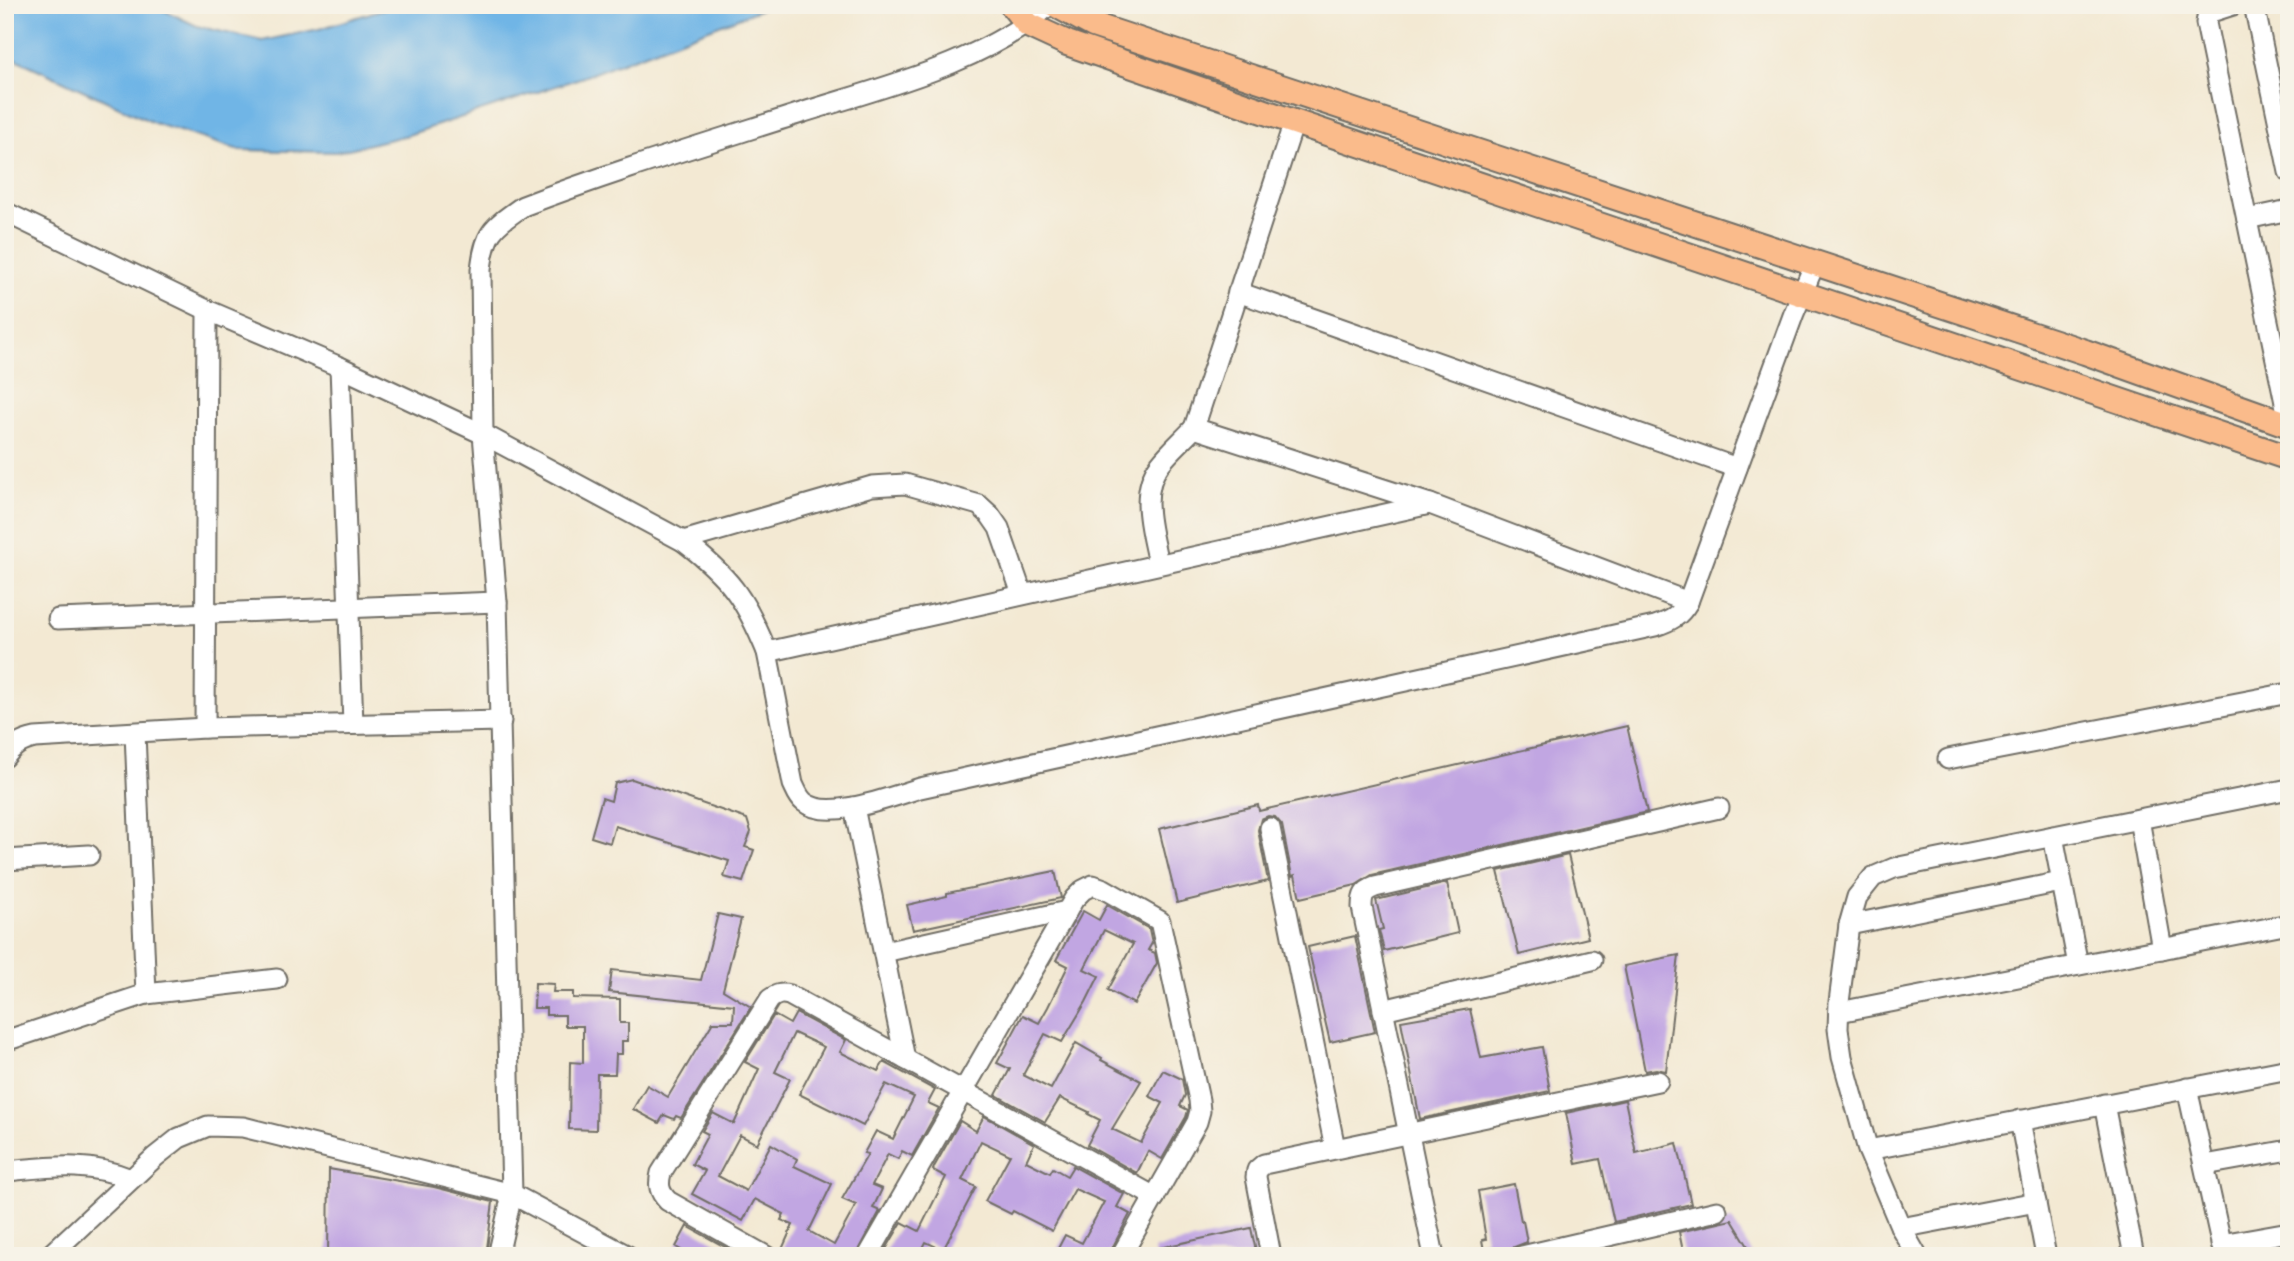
<svg xmlns="http://www.w3.org/2000/svg" width="2294" height="1261" font-family="Dekko,sans-serif">
<rect width="100%" height="100%" fill="#f7f3e8"/>
<filter id="ink" filterUnits="userSpaceOnUse"><feTurbulence type="fractalNoise" baseFrequency=".0143" numOctaves="2"/><feDisplacementMap in="SourceGraphic" scale="14" xChannelSelector="R" yChannelSelector="G"/><feConvolveMatrix kernelMatrix="1 2 1 2 8 2 1 2 1" color-interpolation-filters="sRGB"/></filter>
<filter id="wash" filterUnits="userSpaceOnUse"><feTurbulence type="fractalNoise" baseFrequency=".00686" numOctaves="4" result="noise"/><feDisplacementMap in="SourceGraphic" scale="28" xChannelSelector="R" yChannelSelector="G"/><feGaussianBlur stdDeviation="1.57" result="paint"/><feColorMatrix in="noise" values="0 0 0 0 0 0 0 0 0 0 0 0 0 0 0 0 0 1.4 0 .05"/><feComposite in="paint" operator="in"/></filter>
<g filter="url(#wash)">
<rect width="100%" height="100%" fill="#f3e9d3"/>
<polygon fill="#70b5e6" stroke="#4e7088" stroke-width="2" points="5,5 153,5 197,26 262,41 319,29 396,5 772,5 583,77 408,135 336,152 239,150 154,123 5,54"/>
<g id="blocks">
<g fill="#c1a6e2" fill-rule="evenodd">
<polygon points="1627,726 1647,812 1372,875 1356,885 1300,898 1295,875 1292,876 1282,825 1275,817 1268,816 1261,819 1258,830 1268,881 1177,903 1159,829 1258,805 1259,811"/>
<polygon points="632,779 747,819 751,832 745,847 754,850 743,882 724,877 729,861 615,826 610,843 591,837 602,798 611,801 615,783"/>
<polygon points="1568,855 1588,938 1519,955 1498,871"/>
<polygon points="1055,871 1061,898 913,930 907,905 947,896 947,893"/>
<polygon points="1447,883 1458,933 1384,951 1379,930 1383,929 1376,900"/>
<polygon points="1107,905 1149,929 1152,943 1148,950 1155,953 1157,963 1134,1004 1108,990 1133,944 1104,930 1084,969 1099,976 1086,1002 1062,1042 1045,1034 1023,1075 1051,1089 1076,1043 1102,1058 1101,1060 1141,1081 1112,1129 1141,1143 1163,1103 1149,1096 1163,1070 1182,1079 1185,1095 1180,1106 1188,1110 1186,1117 1162,1159 1148,1151 1137,1173 1087,1145 1100,1120 1088,1114 1089,1112 1060,1098 1045,1122 996,1095 1010,1069 997,1063 1023,1015 1039,1023 1048,1007 1068,966 1056,960 1083,911 1099,920"/>
<polygon points="718,914 741,919 723,990 751,1007 681,1118 676,1116 674,1119 664,1115 659,1123 633,1109 647,1085 668,1097 713,1022 733,1022 734,1005 609,992 612,970 701,980"/>
<polygon points="1355,936 1375,1032 1330,1042 1308,947"/>
<polygon points="1679,955 1666,1071 1656,1069 1645,1071 1624,966"/>
<polygon points="535,983 554,984 553,992 573,992 573,998 620,999 620,1023 628,1023 628,1041 622,1041 622,1054 616,1054 615,1074 597,1074 596,1130 569,1129 570,1062 583,1063 583,1026 565,1026 565,1015 546,1015 546,1008 534,1008"/>
<polygon points="1470,1009 1481,1058 1542,1047 1550,1091 1420,1119 1401,1021"/>
<path d="M796 1013 846 1040 840 1052 878 1071 884 1062 935 1090 928 1103 939 1108 912 1156 902 1151 898 1159 888 1154 872 1185 882 1189 873 1208 880 1211 856 1256H779L793 1225 781 1220 784 1214 755 1199 743 1221 692 1194 705 1171 692 1164 708 1134 702 1131 713 1113 734 1124 759 1069 745 1062 774 1015 790 1024ZM794 1033 824 1047 799 1094 863 1126 886 1084 914 1097 893 1139 876 1131 864 1153 868 1154 842 1199 856 1205 834 1245 809 1231 832 1184 794 1166 797 1159 771 1144 746 1191 718 1176 740 1135 757 1144 790 1079 775 1072Z"/>
<polygon points="1625,1100 1636,1153 1677,1143 1691,1204 1614,1222 1600,1159 1576,1164 1566,1113"/>
<polygon points="984,1116 1034,1144 1026,1161 1050,1173 1053,1168 1067,1176 1073,1166 1124,1194 1117,1207 1130,1214 1108,1256 1054,1256 1065,1235 1082,1243 1104,1202 1075,1189 1052,1231 1013,1211 1011,1214 985,1201 1010,1155 981,1141 962,1180 976,1187 943,1250 926,1242 919,1256 882,1256 902,1222 919,1231 946,1177 933,1170 934,1167 960,1121 976,1131"/>
<polygon points="329,1169 434,1187 493,1202 486,1256 328,1256"/>
<polygon points="1514,1184 1521,1221 1523,1221 1527,1242 1514,1247 1510,1253 1485,1256 1482,1240 1486,1239 1478,1191"/>
<polygon points="1732,1220 1754,1256 1684,1256 1679,1232"/>
<polygon points="687,1226 741,1256 691,1256 676,1247"/>
<polygon points="1251,1228 1257,1256 1155,1256 1154,1249"/>
</g>
</g>
</g>
<g filter="url(#ink)">
<use href="#blocks" fill-opacity="0" stroke="#716e66" stroke-width="2"/>
<g fill="none" stroke-linecap="round" stroke-linejoin="round">
<defs>
<g id="minor">
<polyline points="2233,5 2208,13 2206,23 2289,422"/>
<polyline points="2254,5 2289,172"/>
<polyline points="1294,122 1194,428 1430,504 1688,602"/>
<path d="M5 212 207 310 340 367 483 434 683 541C730 577 745 598 767 652"/>
<polyline points="2247,219 2289,210"/>
<polyline points="1238,292 1737,468"/>
<polyline points="340,367 353,724"/>
<path d="M1430 504 767 652 793 784C796 790 798 797 804 802 828 822 893 796 920 788L1655 626C1671 621 1680 616 1688 602L1794 313 1815 263"/>
<polyline points="683,541 872,486 905,484 979,505 990,515 999,528 1022,594"/>
<path d="M1158 564C1152 532 1138 493 1160 464 1170 451 1183 440 1194 428"/>
<polyline points="58,619 497,602"/>
<polyline points="205,728 207,310"/>
<path d="M5 757C13 746 21 741 35 738L205 728 501 721"/>
<polyline points="1948,759 2289,693"/>
<polyline points="854,807 905,1059"/>
<polyline points="2139,819 2162,949"/>
<polyline points="1270,828 1335,1148"/>
<polyline points="2053,836 2078,965"/>
<polyline points="5,860 89,855"/>
<polyline points="1849,925 2061,882"/>
<polyline points="884,952 1067,911"/>
<polyline points="146,994 277,979"/>
<polyline points="1383,1010 1592,960"/>
<polyline points="1839,1012 2289,924"/>
<polyline points="5,1041 146,994 135,733"/>
<polyline points="2187,1088 2224,1256"/>
<polyline points="2104,1104 2134,1256"/>
<polyline points="2020,1120 2046,1256"/>
<polyline points="1868,1150 2289,1069"/>
<polyline points="2205,1165 2289,1150"/>
<path d="M5 1171C51 1167 88 1161 131 1179"/>
<polyline points="1901,1228 2036,1202"/>
<polyline points="2221,1244 2289,1232"/>
<polyline points="49,1256 155,1157 179,1138 208,1126 243,1127 512,1194 628,1256"/>
<path d="M498 1256 512 1194 497 602 483 434 481 270C485 232 492 228 523 206 614 171 708 143 801 113 880 88 988 62 1049 5"/>
<path d="M766 1256 668 1201C659 1192 658 1185 661 1173L770 999C777 994 781 993 789 995L1155 1197"/>
<polyline points="868,1256 1074,899 1083,890 1093,885 1104,889 1160,921 1199,1100 1200,1111 1197,1122 1121,1256"/>
<polyline points="1271,1256 1256,1177 1257,1170 1264,1164 1658,1081"/>
<path d="M1434 1256 1362 907C1362 895 1364 891 1375 887L1719 808"/>
<polyline points="1522,1256 1717,1211"/>
<polyline points="1917,1256 1901,1228 1868,1150 1842,1057 1838,1029 1839,1002 1849,925 1857,897 1873,877 1894,868 2289,789"/>
</g>
<g id="major">
<polyline points="1012,5 1028,25 1067,43 1294,122 2289,458"/>
<polyline points="1056,5 1093,25 2085,352 2289,425"/>
</g>
</defs>
<use href="#minor" stroke="#716e66" stroke-width="23"/>
<use href="#major" stroke="#716e66" stroke-width="28"/>
<use href="#minor" stroke="#fff" stroke-width="19"/>
<use href="#major" stroke="#fabb8b" stroke-width="24"/>
</g>
</g>
<rect width="2294" height="1261" fill="none" stroke="#f7f3e8" stroke-width="28"/>
</svg>
